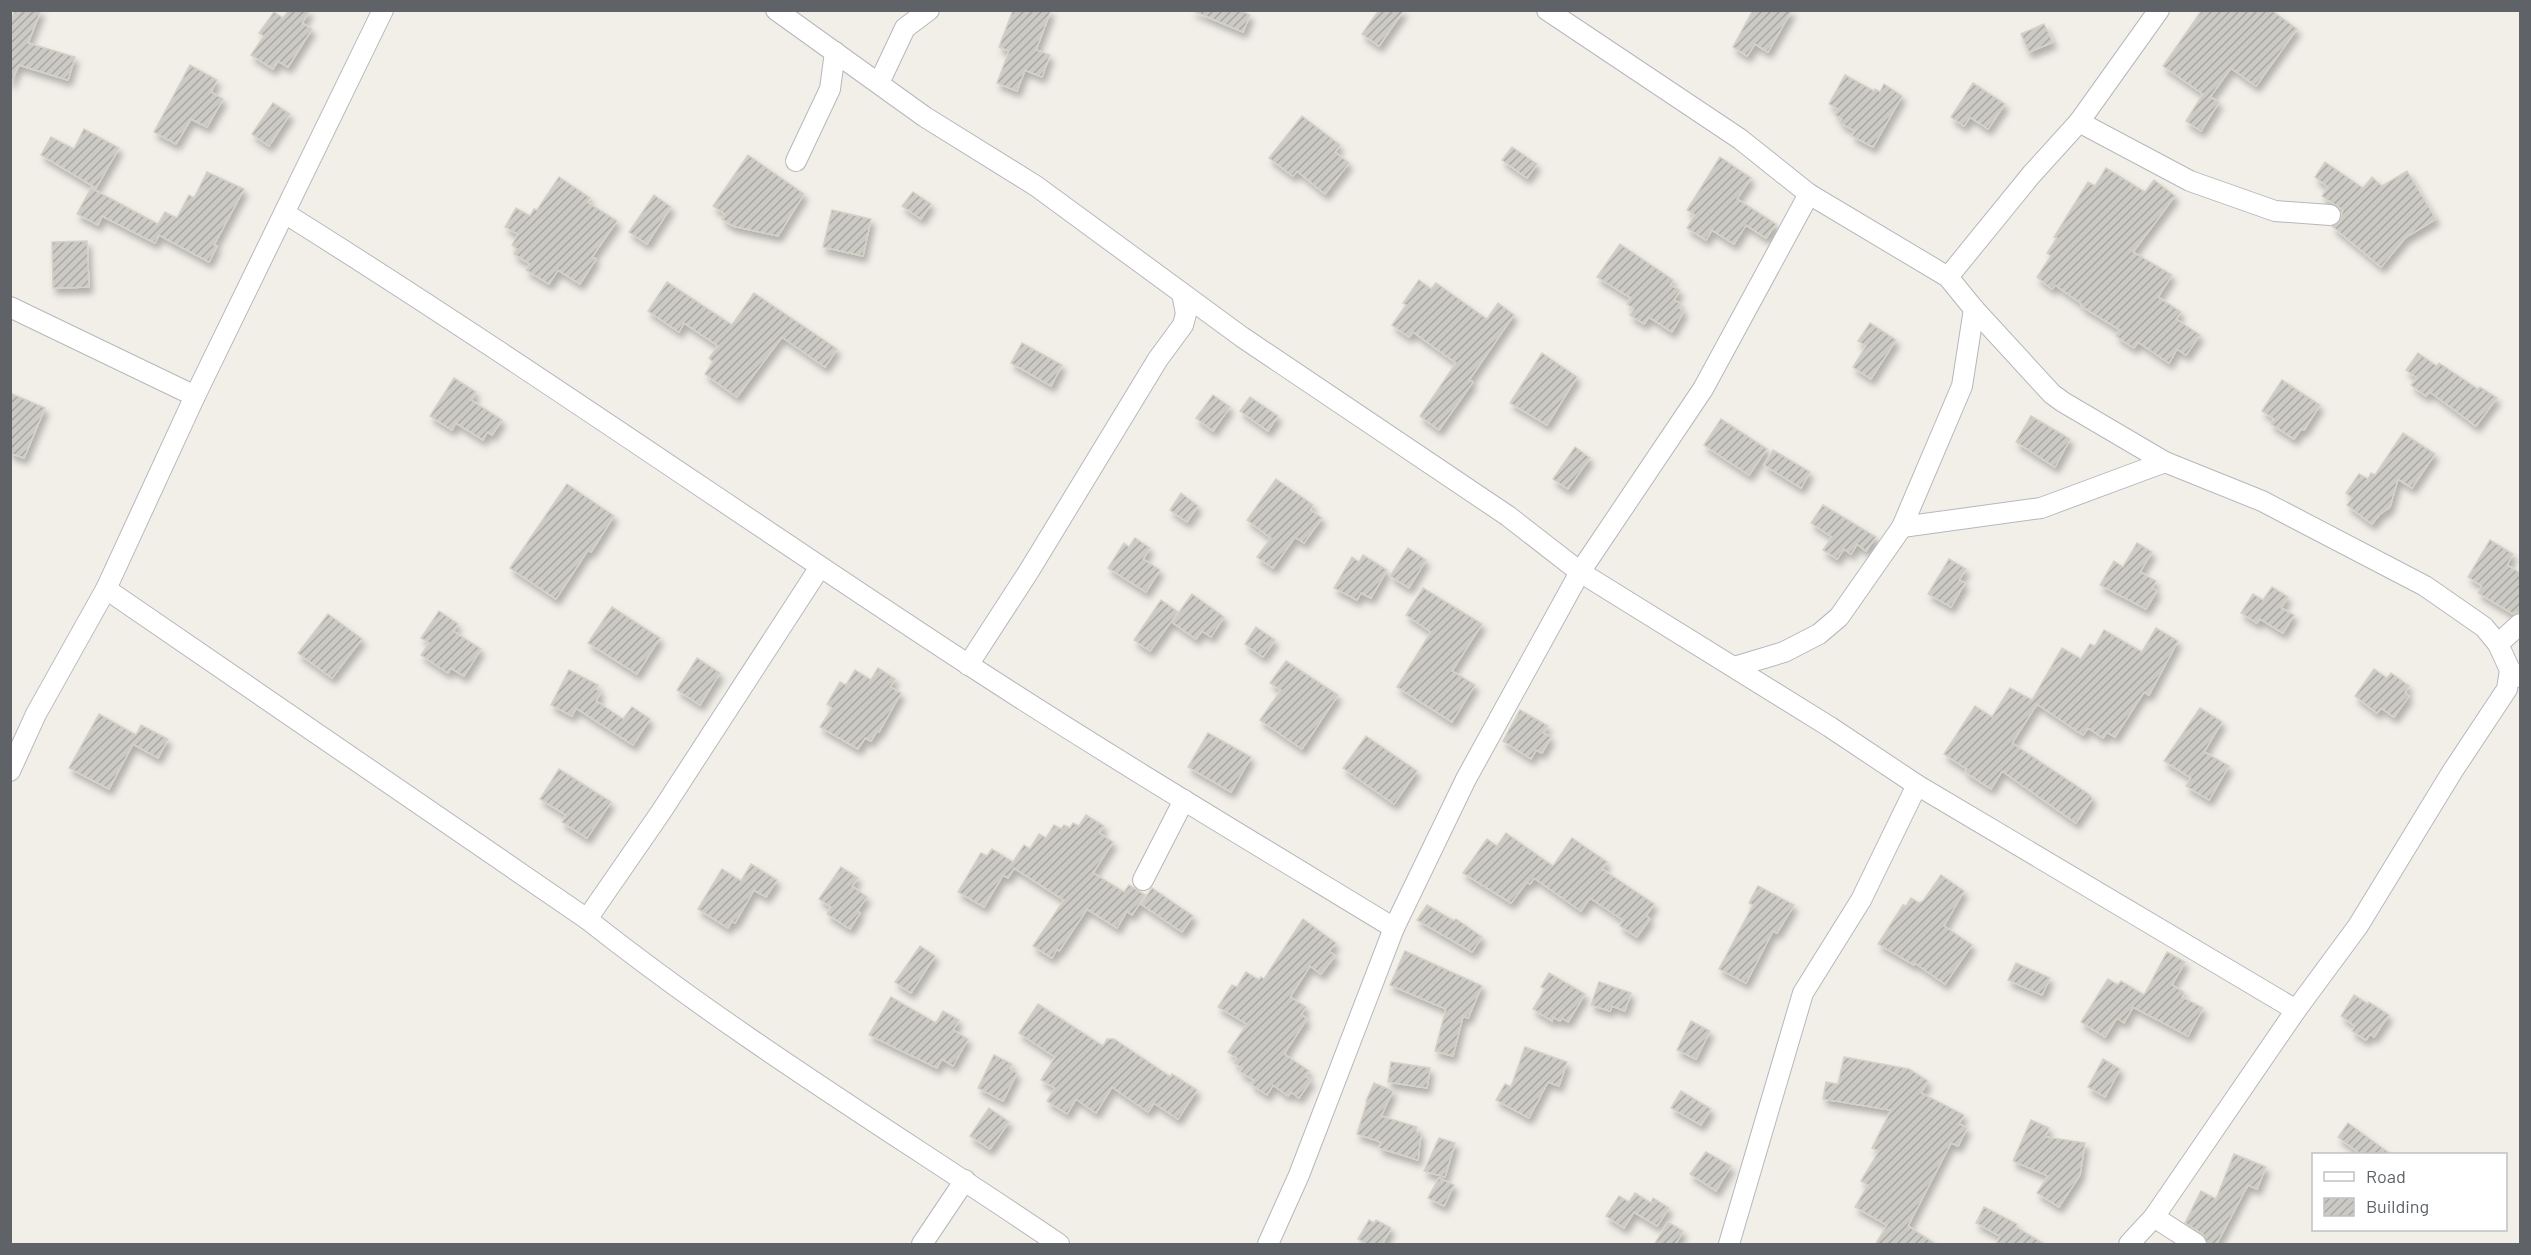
<svg xmlns="http://www.w3.org/2000/svg" width="2531" height="1255" font-family="Barlow,sans-serif">
<defs>
<pattern id="building-hatch" width="6" height="6" patternUnits="userSpaceOnUse" patternTransform="scale(1.5)"><rect width="6" height="6" fill="#cccac5"/><path d="M-1 1l2-2M0 6l6-6M5 7l2-2" fill="none" stroke="#a9a8a4"/></pattern>
<filter id="shadow"><feDropShadow dx="3.5" dy="6" stdDeviation="3" flood-color="#0004"/></filter>
</defs>
<rect width="100%" height="100%" fill="#f1efe8"/>
<g fill="url(#building-hatch)" stroke="#d6d1c6" stroke-width="1.5" filter="url(#shadow)">
<polygon points="15,10 41,10 28,43 75,57 68,80 19,65 10,84 10,22"/>
<polygon points="289,10 310,10 302,23 312,29 288,67 278,61 273,69 251,55 264,36 259,33 274,12 283,18"/>
<polygon points="1013,10 1051,10 1036,50 1050,55 1042,77 1025,70 1017,91 997,83 1009,51 999,47"/>
<polygon points="1191,10 1239,10 1250,15 1243,32"/>
<polygon points="1379,10 1404,10 1379,46 1362,34"/>
<polygon points="1753,10 1792,10 1768,52 1755,44 1747,56 1733,47"/>
<polygon points="2202,10 2271,10 2297,29 2256,86 2231,68 2210,97 2219,102 2201,131 2186,121 2203,94 2163,66"/>
<polygon points="2044,24 2053,42 2029,52 2021,34"/>
<polygon points="190,65 217,80 211,92 223,99 207,127 191,119 176,144 154,132"/>
<polygon points="1845,75 1874,91 1875,89 1880,92 1884,84 1902,96 1873,147 1852,136 1855,131 1840,123 1842,119 1835,115 1838,109 1829,104"/>
<polygon points="1973,83 2005,104 1988,129 1970,117 1964,126 1951,117"/>
<polygon points="273,103 290,114 269,146 252,134"/>
<polygon points="1302,116 1340,145 1335,152 1349,163 1325,194 1297,171 1293,176 1269,158"/>
<polygon points="84,129 119,148 96,188 41,155 51,137 74,149"/>
<polygon points="1512,147 1537,164 1527,178 1502,160"/>
<polygon points="748,155 804,194 778,236 733,226 722,219 725,214 713,206"/>
<polygon points="1720,157 1751,178 1737,199 1776,224 1766,238 1746,225 1734,244 1712,230 1706,240 1687,228 1695,215 1687,210"/>
<polygon points="2325,162 2363,188 2372,177 2382,186 2407,171 2436,219 2406,237 2381,267 2332,226 2340,221 2343,210 2322,196 2328,187 2315,177"/>
<polygon points="2106,168 2145,192 2154,180 2175,196 2133,252 2172,275 2158,297 2181,312 2176,319 2200,335 2186,355 2177,349 2169,363 2138,342 2134,348 2116,336 2120,330 2081,306 2082,304 2055,285 2052,289 2037,277 2051,256 2047,253 2057,238 2054,237 2088,182 2095,186"/>
<polygon points="207,172 244,189 214,245 217,246 209,262 159,235 155,243 102,216 98,225 77,214 91,188 158,224 165,212 177,218 189,195 194,198"/>
<polygon points="559,177 590,198 587,202 617,221 592,257 596,259 580,284 558,270 549,284 526,270 530,264 514,254 517,249 512,245 518,234 505,227 516,208 530,216 534,209 537,210"/>
<polygon points="913,192 931,204 921,219 902,206"/>
<polygon points="654,195 671,207 647,244 629,232"/>
<polygon points="832,210 871,219 863,256 823,247"/>
<polygon points="87,241 89,287 53,288 52,242"/>
<polygon points="1620,244 1673,280 1670,285 1680,290 1674,300 1681,304 1679,308 1684,311 1672,332 1649,317 1644,324 1630,315 1634,309 1627,304 1631,298 1597,277"/>
<polygon points="1419,280 1431,289 1436,283 1487,319 1498,303 1514,315 1469,380 1473,382 1439,430 1420,416 1456,363 1413,332 1409,337 1392,325 1406,305 1403,303"/>
<polygon points="667,282 732,325 754,293 837,349 825,367 782,337 737,397 705,374 713,362 709,358 718,346 684,323 679,332 648,311"/>
<polygon points="1870,323 1896,340 1871,379 1853,367 1866,346 1858,341"/>
<polygon points="1022,343 1062,365 1051,386 1011,363"/>
<polygon points="1542,353 1577,377 1547,425 1510,403"/>
<polygon points="2418,353 2437,366 2439,363 2478,389 2480,387 2497,398 2476,426 2430,392 2426,396 2411,385 2417,378 2406,370"/>
<polygon points="454,378 476,392 471,400 502,420 492,435 487,432 483,440 456,423 452,430 430,416"/>
<polygon points="2282,380 2320,405 2304,430 2301,429 2294,439 2271,424 2274,419 2262,411"/>
<polygon points="10,393 45,408 24,458 10,453"/>
<polygon points="1213,395 1230,407 1213,431 1196,418"/>
<polygon points="1250,397 1278,416 1268,431 1240,411"/>
<polygon points="2031,416 2070,439 2055,467 2016,442"/>
<polygon points="1721,419 1767,449 1749,475 1704,445"/>
<polygon points="2403,433 2435,454 2412,488 2398,479 2390,507 2379,515 2372,524 2347,505 2352,498 2346,493 2359,474 2368,479 2371,473 2375,475"/>
<polygon points="1575,447 1590,458 1568,489 1553,479"/>
<polygon points="1773,450 1810,472 1801,488 1764,465"/>
<polygon points="1276,479 1313,505 1310,510 1322,518 1304,543 1295,537 1273,568 1257,557 1271,538 1247,520"/>
<polygon points="567,484 614,516 591,552 588,550 556,599 510,568"/>
<polygon points="1181,493 1198,506 1187,522 1170,510"/>
<polygon points="1823,505 1876,537 1866,551 1857,544 1851,554 1844,549 1837,559 1823,550 1832,537 1811,523"/>
<polygon points="1135,538 1150,548 1143,559 1160,570 1146,592 1108,568 1124,543 1129,547"/>
<polygon points="2490,540 2513,554 2507,565 2520,573 2520,612 2513,614 2478,593 2482,586 2468,577"/>
<polygon points="2137,543 2152,552 2140,572 2156,581 2152,588 2157,591 2146,609 2100,585 2114,561 2123,567"/>
<polygon points="1408,548 1426,560 1409,588 1390,576"/>
<polygon points="1363,555 1387,570 1371,598 1361,593 1357,600 1334,588 1352,557 1359,562"/>
<polygon points="1949,559 1966,569 1959,580 1965,583 1951,607 1928,594"/>
<polygon points="2272,587 2288,597 2281,608 2294,615 2283,633 2260,619 2257,623 2241,613 2253,594 2263,600"/>
<polygon points="1423,588 1482,624 1452,671 1475,685 1452,722 1397,687 1431,632 1406,615"/>
<polygon points="1192,594 1224,617 1211,637 1202,631 1196,639 1172,622"/>
<polygon points="1161,600 1178,612 1150,651 1134,640"/>
<polygon points="612,607 660,638 637,674 588,643"/>
<polygon points="439,611 458,624 453,631 481,649 464,676 451,668 448,673 421,655 429,643 421,638"/>
<polygon points="328,614 362,639 332,678 298,653"/>
<polygon points="1256,627 1275,640 1263,657 1245,644"/>
<polygon points="2156,628 2178,641 2149,695 2144,692 2115,737 2107,732 2103,738 2088,728 2083,735 2037,704 2012,743 2090,795 2092,799 2076,823 2002,771 1991,789 1965,772 1967,769 1944,754 1975,706 1992,717 2010,688 2032,700 2062,648 2081,659 2090,644 2095,646 2104,630 2142,652"/>
<polygon points="697,658 720,673 700,705 677,690"/>
<polygon points="1286,661 1338,695 1302,749 1260,720 1281,690 1270,683"/>
<polygon points="878,668 895,679 890,687 901,693 879,732 877,731 871,741 865,738 858,749 820,727 832,708 827,704 840,682 846,685 855,670 871,680"/>
<polygon points="2374,669 2387,678 2391,673 2409,686 2405,692 2409,696 2394,717 2381,708 2377,713 2355,696"/>
<polygon points="569,670 598,685 596,689 601,692 596,701 623,719 632,707 650,719 633,745 576,708 572,716 551,705"/>
<polygon points="2200,708 2222,722 2204,752 2229,766 2209,800 2186,786 2191,778 2164,761"/>
<polygon points="1520,710 1548,726 1543,733 1551,737 1542,753 1536,750 1531,759 1503,741"/>
<polygon points="99,714 136,735 141,725 168,739 158,758 133,744 109,789 69,768"/>
<polygon points="1208,733 1251,757 1231,792 1188,767"/>
<polygon points="1366,736 1417,771 1394,804 1343,768"/>
<polygon points="559,769 611,802 587,838 562,822 566,815 540,799"/>
<polygon points="1086,815 1104,826 1099,833 1113,842 1093,873 1124,892 1129,885 1145,895 1132,915 1127,911 1117,928 1087,909 1059,951 1057,949 1052,958 1033,946 1064,900 1014,868 1008,878 1003,875 984,907 958,892 981,853 987,856 992,849 1013,862 1024,845 1030,849 1039,834 1046,838 1054,825 1061,829 1064,825 1070,828 1073,823 1079,826"/>
<polygon points="1506,833 1553,866 1572,838 1607,862 1602,869 1654,904 1646,916 1650,919 1637,937 1620,926 1623,920 1590,898 1581,911 1534,878 1530,884 1527,882 1511,903 1463,873 1487,839 1497,846"/>
<polygon points="751,864 777,880 766,897 754,890 735,923 732,921 728,928 698,909 722,869 741,881"/>
<polygon points="841,867 858,878 852,886 867,897 857,911 860,913 850,929 827,914 831,907 819,899"/>
<polygon points="1941,875 1964,891 1944,926 1972,945 1945,984 1915,963 1914,965 1878,944 1903,905 1906,906 1911,898 1919,903 1923,901"/>
<polygon points="1758,886 1794,905 1777,933 1773,931 1746,983 1719,969 1753,905 1749,903"/>
<polygon points="1152,888 1193,916 1182,932 1141,904"/>
<polygon points="1427,905 1454,921 1456,919 1482,937 1472,952 1417,920"/>
<polygon points="1303,919 1336,943 1329,951 1335,956 1321,974 1310,966 1290,997 1306,1007 1301,1014 1307,1019 1284,1054 1309,1071 1305,1076 1311,1080 1299,1098 1291,1092 1288,1096 1273,1085 1267,1095 1251,1084 1254,1080 1240,1072 1243,1068 1234,1063 1237,1058 1228,1052 1247,1024 1218,1007 1232,985 1237,987 1246,972 1259,980 1261,977 1264,979"/>
<polygon points="920,946 935,956 911,993 895,982"/>
<polygon points="1405,951 1482,986 1468,1018 1463,1016 1453,1056 1435,1051 1446,1009 1390,985"/>
<polygon points="2167,952 2185,962 2172,985 2184,992 2182,997 2203,1008 2188,1036 2133,1007 2124,1023 2117,1018 2105,1037 2081,1022 2108,979 2118,985 2121,981 2144,995"/>
<polygon points="2016,963 2050,978 2042,995 2008,980"/>
<polygon points="1549,973 1585,994 1568,1022 1562,1018 1560,1021 1553,1017 1552,1021 1533,1009 1545,989 1541,987"/>
<polygon points="1599,982 1631,993 1625,1011 1612,1006 1610,1011 1591,1005"/>
<polygon points="2354,995 2368,1004 2369,1002 2389,1015 2374,1037 2370,1034 2366,1040 2352,1031 2355,1026 2341,1016"/>
<polygon points="891,997 936,1023 943,1011 959,1020 953,1030 968,1039 953,1066 942,1059 937,1068 869,1035"/>
<polygon points="1038,1004 1103,1046 1107,1039 1114,1039 1171,1077 1172,1074 1197,1090 1178,1119 1154,1103 1148,1112 1112,1087 1096,1113 1076,1099 1067,1114 1047,1101 1055,1088 1041,1080 1055,1057 1019,1033"/>
<polygon points="1691,1021 1710,1031 1696,1059 1677,1050"/>
<polygon points="1525,1047 1567,1062 1559,1086 1548,1082 1529,1118 1496,1100 1505,1084 1511,1087"/>
<polygon points="994,1055 1012,1064 1010,1069 1017,1073 1003,1101 978,1088"/>
<polygon points="1844,1057 1909,1069 1928,1081 1921,1093 1964,1115 1959,1124 1967,1128 1958,1146 1951,1143 1908,1226 1937,1245 1875,1245 1887,1225 1855,1207 1868,1185 1861,1181 1879,1151 1872,1148 1891,1110 1823,1099 1826,1082 1838,1084"/>
<polygon points="2103,1059 2120,1069 2105,1097 2088,1087"/>
<polygon points="1391,1062 1430,1068 1427,1088 1388,1082"/>
<polygon points="1374,1083 1393,1091 1381,1116 1417,1127 1416,1132 1421,1133 1418,1160 1379,1148 1381,1142 1357,1134 1367,1102 1366,1101"/>
<polygon points="1681,1091 1711,1109 1701,1125 1671,1108"/>
<polygon points="989,1108 1009,1122 990,1149 970,1136"/>
<polygon points="2031,1120 2049,1128 2045,1137 2085,1143 2080,1175 2059,1207 2037,1193 2048,1176 2013,1161"/>
<polygon points="2348,1123 2392,1155 2362,1155 2338,1137"/>
<polygon points="1439,1138 1455,1143 1445,1177 1424,1171"/>
<polygon points="1706,1152 1731,1166 1716,1191 1690,1174"/>
<polygon points="2234,1154 2266,1167 2257,1189 2248,1185 2216,1245 2208,1245 2203,1234 2185,1223 2201,1191 2216,1199"/>
<polygon points="1439,1178 1454,1185 1444,1206 1428,1198"/>
<polygon points="1635,1193 1651,1203 1653,1198 1669,1208 1657,1226 1634,1212 1624,1228 1606,1216 1619,1196 1629,1202"/>
<polygon points="1984,1207 2017,1224 2016,1227 2046,1245 1996,1245 2000,1236 1976,1223"/>
<polygon points="1369,1220 1374,1223 1376,1220 1391,1228 1382,1245 1368,1245 1358,1239"/>
<polygon points="1668,1222 1683,1231 1675,1245 1654,1245"/>
</g>
<g fill="none" stroke-linecap="round" stroke-linejoin="round">
<defs>
<g id="street">
<polyline points="776,10 925,117 1036,186 1242,337 1508,516 1580,572 1830,727 1917,785 2296,1010"/>
<polyline points="1547,10 1740,139 1809,194 1948,277 1974,309 2052,394 2063,402 2165,462 2262,501 2425,586 2484,627 2498,644 2510,670 2520,677"/>
<polyline points="879,83 905,28 929,10"/>
<polyline points="2079,122 2190,181 2275,211 2330,215"/>
<polyline points="796,161 830,89 835,52"/>
<path d="M286 214C516 358 738 514 966 663 1107 755 1251 841 1394 928"/>
<polyline points="1948,277 2031,175 2079,122 2159,10"/>
<polyline points="10,307 195,396"/>
<polyline points="1902,527 2041,508 2165,462"/>
<path d="M106 589 587 919C737 1038 901 1137 1059 1244"/>
<polyline points="2498,644 2520,624"/>
<polyline points="968,665 1029,571 1158,359 1183,325 1186,314 1182,293"/>
<polyline points="1734,667 1784,652 1819,634 1839,617 1902,527 1962,386 1974,309"/>
<polyline points="10,771 36,714 106,589 195,396 383,10"/>
<polyline points="1143,880 1184,800"/>
<polyline points="587,919 661,812 820,567"/>
<polyline points="2154,1217 2196,1244"/>
<polyline points="922,1244 965,1180"/>
<polyline points="1268,1244 1299,1175 1394,928 1466,779 1580,572 1703,389 1809,194"/>
<polyline points="1729,1244 1803,993 1861,900 1917,785"/>
<polyline points="2129,1244 2154,1217 2296,1010 2358,926 2452,772 2507,689 2510,670"/>
</g>
</defs>
<use href="#street" stroke="#b5b8bc" stroke-width="22"/>
<use href="#street" stroke="#fff" stroke-width="20"/>
</g>
<rect width="2531" height="1255" fill="none" stroke="#5f6368" stroke-width="24"/>
<rect x="2312" y="1153" width="195" height="78" fill="#ffffff" stroke="#bfc1c3" stroke-width="1.5"/>
<rect x="2324" y="1172" width="30" height="9" fill="#ffffff" stroke="#bfc1c3" stroke-width="1.5"/>
<text x="2366" y="1183" font-size="18" fill="#5f6368">Road</text>
<rect x="2324" y="1198" width="30" height="18" fill="url(#building-hatch)" stroke="#bfc1c3" stroke-width="1.5"/>
<text x="2366" y="1213" font-size="18" fill="#5f6368">Building</text>
</svg>
